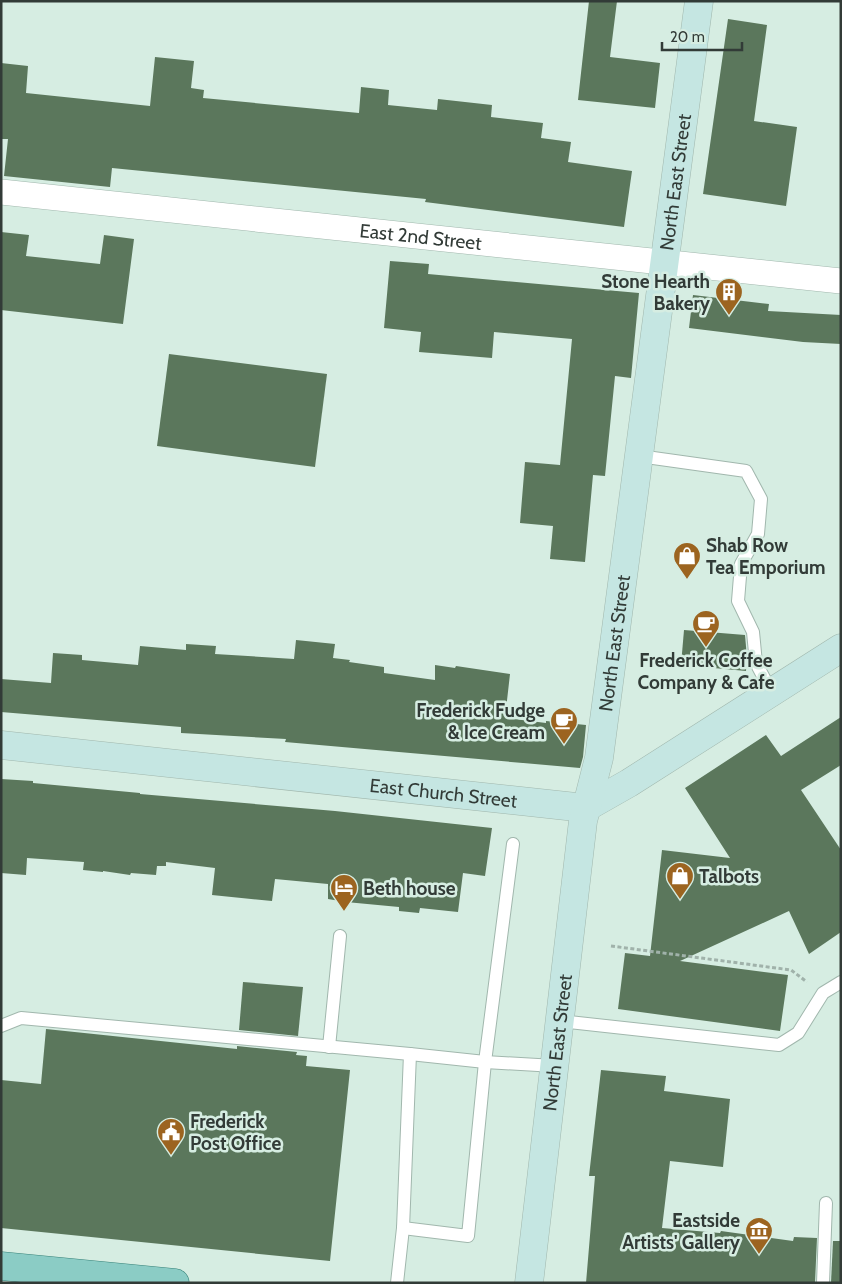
<svg xmlns="http://www.w3.org/2000/svg" width="842" height="1284" font-family="Cabin,sans-serif">
<rect width="100%" height="100%" fill="#d6ede2"/>
<g fill="#5b775c">
<polygon points="589,1 617,1 610,57 660,63 655,108 578,100"/>
<polygon points="728,19 767,25 754,121 797,127 786,206 703,194"/>
<polygon points="155,57 194,61 191,88 204,90 203,98 359,113 361,87 389,90 388,105 437,110 438,99 492,105 491,117 543,123 541,138 571,142 568,162 632,171 624,227 425,202 426,199 112,168 110,187 4,176 8,139 1,139 1,63 28,66 26,93 150,106"/>
<polygon points="1,232 29,235 26,256 100,264 104,235 134,239 123,324 1,310"/>
<polygon points="390,261 429,264 428,274 639,293 631,378 615,376 605,476 593,475 585,562 550,559 553,526 520,523 525,462 560,465 572,339 494,332 492,358 419,352 421,332 384,328"/>
<polygon points="693,295 769,304 768,311 841,315 841,344 803,342 689,328"/>
<polygon points="169,354 327,374 315,467 157,446"/>
<polygon points="684,630 745,635 747,658 746,671 681,665"/>
<polygon points="296,640 335,644 333,658 350,660 349,662 384,667 384,673 435,680 435,665 455,668 456,666 510,674 505,718 546,723 546,721 586,725 583,757 580,768 285,742 286,739 181,733 181,727 1,712 1,679 51,683 53,653 82,655 82,660 138,665 140,646 186,650 186,644 216,646 215,654 294,659"/>
<polygon points="841,717 841,765 801,790 841,850 841,932 809,954 789,911 680,961 788,975 780,1031 618,1009 625,953 650,956 662,850 730,858 685,788 766,735 781,756"/>
<polygon points="1,779 33,781 33,783 140,793 140,794 335,811 492,828 485,876 463,873 458,912 420,908 419,913 399,911 399,907 346,902 328,899 328,884 275,879 272,901 212,895 215,868 166,862 166,866 157,866 156,875 131,873 130,875 103,871 103,872 83,870 84,862 27,858 26,875 1,873"/>
<polygon points="243,982 303,987 298,1036 239,1030"/>
<polygon points="46,1029 237,1049 237,1046 297,1052 296,1055 307,1056 306,1066 350,1070 330,1261 1,1228 1,1080 41,1084"/>
<polygon points="601,1070 666,1076 664,1091 730,1099 723,1167 670,1161 662,1228 720,1233 721,1231 793,1241 794,1237 817,1238 815,1283 586,1283 595,1176 589,1176"/>
<polygon points="833,1241 841,1241 841,1283 831,1283"/>
</g>
<g fill="none" stroke-linecap="round" stroke-linejoin="round">
<defs>
<g id="lane">
<polyline points="639,456 746,471 761,499 758,534 741,564 738,601 753,632 756,663 772,693"/>
<polyline points="560,1021 779,1045 798,1033 823,993 841,982"/>
<polyline points="1,1026 21,1018 410,1054 403,1228 397,1283"/>
<polyline points="329,1047 340,936"/>
<polyline points="410,1054 485,1062 555,1066"/>
<polyline points="403,1228 468,1236 485,1062 513,844"/>
<polyline points="823,1283 826,1203"/>
</g>
<g id="street">
<path id="s1" d="M1 192 841 281"/>
</g>
<g id="secondary">
<path id="s2" d="M1 745 585 808 629 783 841 648"/>
<path id="s3" d="M529 1283 583 821 599 758 699 1"/>
</g>
<polyline id="primary" points="1,1266 175,1283"/>
</defs>
<use href="#lane" stroke="#a1b7ad" stroke-width="14"/>
<use href="#street" stroke="#a1b7ad" stroke-width="26"/>
<use href="#secondary" stroke="#a1b7ad" stroke-width="29"/>
<use href="#primary" stroke="#39837a" stroke-width="29"/>
<polyline stroke="#a0b2aa" stroke-width="3" stroke-dasharray="4 2.5" stroke-linecap="butt" points="611,946 791,970 807,982"/>
<use href="#lane" stroke="#fff" stroke-width="12"/>
<use href="#street" stroke="#fff" stroke-width="25"/>
<use href="#secondary" stroke="#c5e6e2" stroke-width="28"/>
<use href="#primary" stroke="#8bccc5" stroke-width="28"/>
</g>
<defs>
<symbol id="building-pin" viewBox="-11 -11 22 30"><path d="M0 17L-7.5 6A9.5 9.5 0 1 1 7.5 6Z" fill="#9c6420" stroke="#d6ede2"/><path d="M-4-6H4V6H1V3H-1V6H-4ZM-2.5-4.3h1.7v1.8h-1.7ZM.8-4.3h1.7v1.8H.8ZM-2.5-1h1.7V.8h-1.7ZM.8-1h1.7V.8H.8Z" fill="#fff"/></symbol>
<symbol id="shop-pin" viewBox="-11 -11 22 30"><path d="M0 17L-7.5 6A9.5 9.5 0 1 1 7.5 6Z" fill="#9c6420" stroke="#d6ede2"/><path d="M-5-2.5h2.3a2.7 3.5 0 0 1 5.4 0H5L5.5 6h-11ZM-1.5-2.5h3a1.5 2.3 0 0 0-3 0Z" fill="#fff"/></symbol>
<symbol id="cafe-pin" viewBox="-11 -11 22 30"><path d="M0 17L-7.5 6A9.5 9.5 0 1 1 7.5 6Z" fill="#9c6420" stroke="#d6ede2"/><path d="M-5.5-4.5H6V0H3Q3 3.5 0 3.5H-2.5Q-5.5 3.5-5.5 0ZM3-3.2v2h1.7v-2ZM-6 4.5H4V6H-6Z" fill="#fff"/></symbol>
<symbol id="hotel-pin" viewBox="-11 -11 22 30"><path d="M0 17L-7.5 6A9.5 9.5 0 1 1 7.5 6Z" fill="#9c6420" stroke="#d6ede2"/><path d="M-6-4.5h1.5V1H6V5H4.5V3h-9V5H-6ZM-4 0a1.8 1.8 0 1 1 3.6 0ZM.5 0V-2.5h3Q6-2.5 6 0Z" fill="#fff"/></symbol>
<symbol id="civic-pin" viewBox="-11 -11 22 30"><path d="M0 17L-7.5 6A9.5 9.5 0 1 1 7.5 6Z" fill="#9c6420" stroke="#d6ede2"/><path d="M-.6-6.5H3V-4.5H.6V-3L4-1V1h2V6H-6V1h2V-1L-.6-3ZM-1.2 2.5V6h2.4V2.5Z" fill="#fff"/></symbol>
<symbol id="museum-pin" viewBox="-11 -11 22 30"><path d="M0 17L-7.5 6A9.5 9.5 0 1 1 7.5 6Z" fill="#9c6420" stroke="#d6ede2"/><path d="M0-6L6-3V-2H-6V-3ZM-5-1h2V3h-2ZM-1-1h2V3h-2ZM3-1h2V3H3ZM-6 4H6V6H-6Z" fill="#fff"/></symbol>
</defs>
<g fill-rule="evenodd">
<use href="#building-pin" x="713" y="276" width="32" height="43"/>
<use href="#shop-pin" x="671" y="540" width="32" height="43"/>
<use href="#cafe-pin" x="690" y="608" width="32" height="43"/>
<use href="#cafe-pin" x="548" y="705" width="32" height="43"/>
<use href="#shop-pin" x="664" y="860" width="32" height="43"/>
<use href="#hotel-pin" x="328" y="872" width="32" height="43"/>
<use href="#civic-pin" x="155" y="1116" width="32" height="43"/>
<use href="#museum-pin" x="743" y="1215" width="32" height="43"/>
</g>
<g text-anchor="middle" dominant-baseline="central" stroke-width="5" stroke-linejoin="round" paint-order="stroke">
<g font-size="19" fill="#323b37" stroke="#d6ede2">
<text stroke="none"><textPath href="#s3" startOffset="1111">North East Street</textPath></text>
<text stroke="none"><textPath href="#s1" startOffset="422">East 2nd Street</textPath></text>
<text stroke="none"><textPath href="#s3" startOffset="646">North East Street</textPath></text>
<text stroke="none"><textPath href="#s2" startOffset="445">East Church Street</textPath></text>
<text stroke="none"><textPath href="#s3" startOffset="242">North East Street</textPath></text>
</g>
<g font-size="19" font-weight="bold" fill="#323b37" stroke="#d6ede2" text-anchor="start">
<text x="710" y="281" text-anchor="end">Stone Hearth<tspan x="710" dy="22">Bakery</tspan></text>
<text x="706" y="545">Shab Row<tspan x="706" dy="22">Tea Emporium</tspan></text>
<text x="706" y="660" text-anchor="middle">Frederick Coffee<tspan x="706" dy="22">Company &amp; Cafe</tspan></text>
<text x="545" y="710" text-anchor="end">Frederick Fudge<tspan x="545" dy="22">&amp; Ice Cream</tspan></text>
<text x="699" y="876">Talbots</text>
<text x="363" y="888">Beth house</text>
<text x="190" y="1121">Frederick<tspan x="190" dy="22">Post Office</tspan></text>
<text x="740" y="1220" text-anchor="end">Eastside<tspan x="740" dy="22">Artists' Gallery</tspan></text>
</g>
</g>
<rect width="842" height="1284" fill="none" stroke="#323b37" stroke-width="5"/>
<path d="M662 42v8h80v-8" fill="none" stroke="#323b37" stroke-width="2.5"/>
<text x="670" y="42" font-size="15" fill="#323b37" stroke="#d6ede2" stroke-width="4" paint-order="stroke">20 m</text>
</svg>
